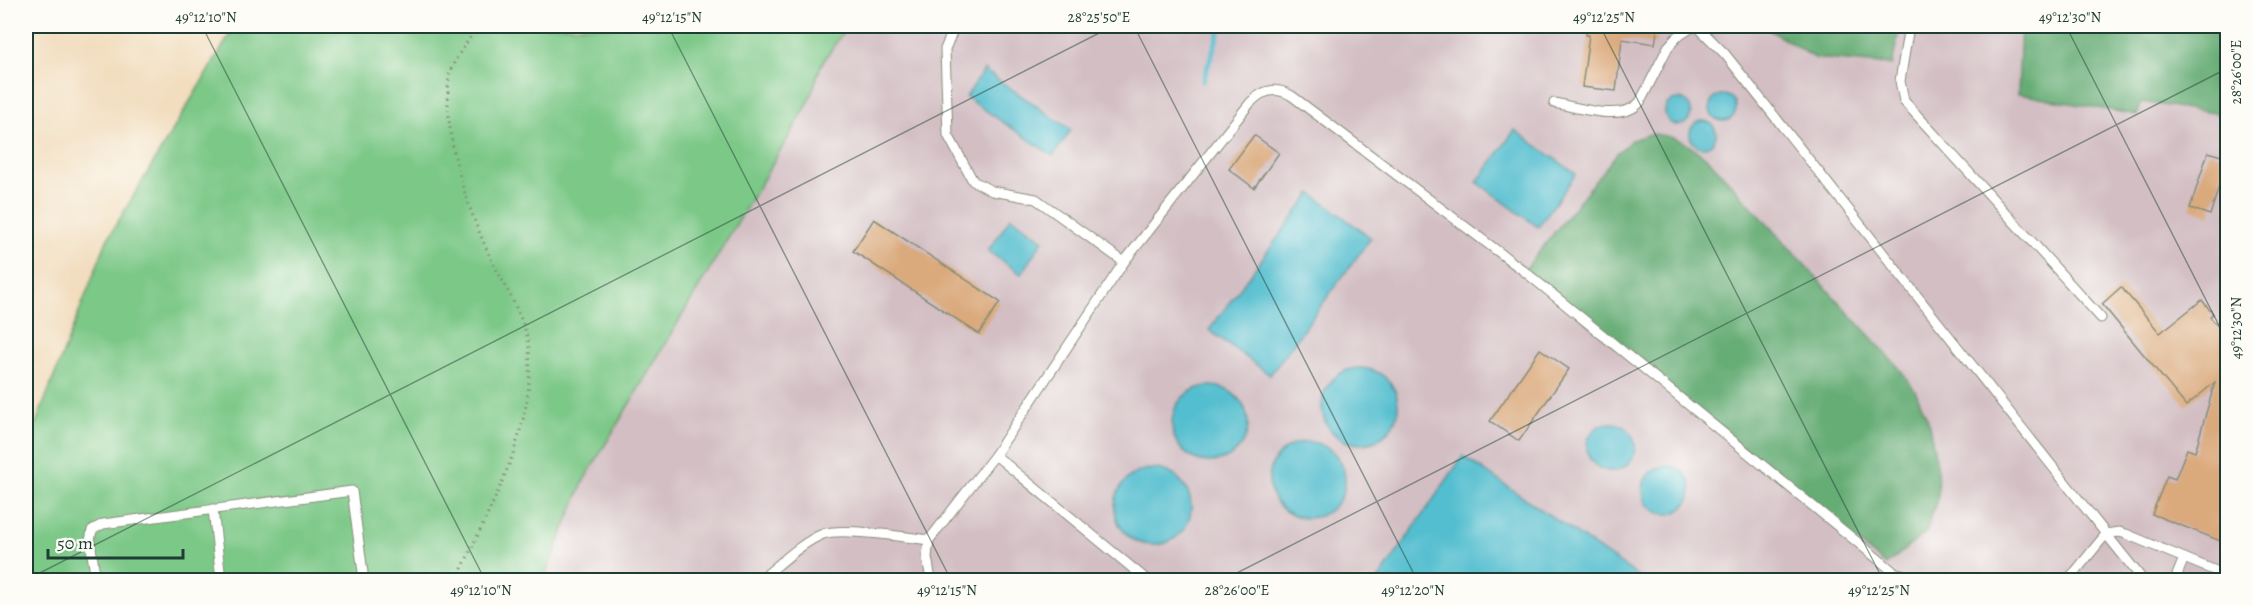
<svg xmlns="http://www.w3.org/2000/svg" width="2253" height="606" font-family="Alegreya,serif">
<rect width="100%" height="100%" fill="#fdfcf7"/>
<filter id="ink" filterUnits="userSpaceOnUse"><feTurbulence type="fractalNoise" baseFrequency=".0167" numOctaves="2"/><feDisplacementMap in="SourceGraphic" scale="12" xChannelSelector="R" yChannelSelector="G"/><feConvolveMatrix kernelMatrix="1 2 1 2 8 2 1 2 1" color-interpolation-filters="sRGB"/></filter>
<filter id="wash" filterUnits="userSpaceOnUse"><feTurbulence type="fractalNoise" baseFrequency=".008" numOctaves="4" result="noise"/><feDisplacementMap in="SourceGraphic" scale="24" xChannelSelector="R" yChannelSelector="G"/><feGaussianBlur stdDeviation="1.35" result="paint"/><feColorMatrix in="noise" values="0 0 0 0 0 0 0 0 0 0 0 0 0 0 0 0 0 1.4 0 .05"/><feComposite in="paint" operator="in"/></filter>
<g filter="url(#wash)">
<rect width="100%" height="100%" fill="#f2ddbe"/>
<polygon fill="#d2bec3" points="847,26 2227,26 2227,580 543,580 584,480 808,104 821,65"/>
<polygon fill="#7cc887" stroke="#4e825e" stroke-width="1.5" points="235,26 847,26 821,65 808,104 584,480 543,580 26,580 26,449 107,240"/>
<g fill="#65ac74" stroke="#427454" stroke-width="1.5">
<polygon points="1763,26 1900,26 1892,65 1815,58"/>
<polygon points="2021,26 2227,26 2227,115 2142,102 2137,115 2018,94"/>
<path d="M1651 134C1677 135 1690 145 1710 161L1899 368 1915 390 1928 420 1937 465 1938 496 1926 532 1886 565 1524 271 1618 152 1632 140Z"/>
</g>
<g fill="#53becf" stroke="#397e82" stroke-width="1.5">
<polygon points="984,70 1071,130 1053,156 966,97"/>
<circle cx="1723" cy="108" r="13"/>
<circle cx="1678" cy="112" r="13"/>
<circle cx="1703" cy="134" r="13"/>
<polygon points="1515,130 1576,174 1538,227 1477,182"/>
<polygon points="1311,193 1371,238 1270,375 1209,330"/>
<polygon points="1011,217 1043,240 1021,274 988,251"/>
<circle cx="1360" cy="406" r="38"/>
<circle cx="1210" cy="424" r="38"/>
<circle cx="1611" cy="447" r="24"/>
<circle cx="1307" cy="480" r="38"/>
<polygon points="1463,456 1644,580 1378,580"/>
<circle cx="1667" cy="490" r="24"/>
<circle cx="1153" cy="507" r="38"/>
</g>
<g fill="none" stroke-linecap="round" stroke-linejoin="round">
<polyline stroke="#53becf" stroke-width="5" points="1203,81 1221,26"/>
</g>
<g id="blocks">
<g fill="#daa97b">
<polygon points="1586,26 1658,26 1655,44 1622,39 1616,91 1582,87 1589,35 1586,35"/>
<polygon points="1254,135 1279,153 1254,188 1229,169"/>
<polygon points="2208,152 2228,158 2210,215 2190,208"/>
<polygon points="874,219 1000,302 979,334 853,251"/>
<polygon points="2121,287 2160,333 2202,300 2213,314 2210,317 2228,338 2228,544 2152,514 2167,476 2175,479 2187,449 2195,452 2215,382 2186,406 2102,304"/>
<polygon points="1540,349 1569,369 1519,441 1490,421"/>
</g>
</g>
</g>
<g filter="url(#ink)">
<use href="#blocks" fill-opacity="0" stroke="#888d79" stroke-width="1.5"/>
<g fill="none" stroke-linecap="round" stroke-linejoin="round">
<defs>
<g id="lane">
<polyline points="955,26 945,49 948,135 973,181 992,191 1036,199 1124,262"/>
<polyline points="1697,26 1725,54 2106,534 2075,572 2066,580"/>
<polyline points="1909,26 1900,81 1904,101 2101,318"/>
<path d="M1554 103C1578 107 1623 123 1640 102L1668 47 1677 37 1694 26"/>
<polyline points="995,455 1147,580"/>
<polyline points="213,509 221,580"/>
<polyline points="929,540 927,557 931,580"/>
<polyline points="2184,558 2228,576"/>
<polyline points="96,580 90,541 92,530 103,524 352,491 364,580"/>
<path d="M760 580C778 566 802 542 823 534 841 527 906 537 929 540L995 455 1124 262 1250 103C1262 90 1276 86 1292 96L1524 271 1894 572 1922 580"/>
<polyline points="2143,580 2106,534 2119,532 2126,534 2184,558 2175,580"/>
</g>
</defs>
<use href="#lane" stroke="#888d79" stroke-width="11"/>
<path stroke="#888d79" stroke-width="3" stroke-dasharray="1.5 4.5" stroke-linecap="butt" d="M457 580C489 507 536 432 529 348 527 324 506 287 494 265 469 214 446 147 448 90 449 85 448 78 450 72 456 56 469 40 478 26"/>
<use href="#lane" stroke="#fff" stroke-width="9"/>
</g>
</g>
<path fill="none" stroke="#1f3d34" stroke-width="1.5" stroke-opacity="0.45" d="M202 26 485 580M668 26 951 580M1134 26 1417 580M1600 26 1883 580M2066 26 2228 343M26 580 1113 26M1223 580 2228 68"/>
<rect width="2253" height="606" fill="none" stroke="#fdfcf7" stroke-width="66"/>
<path d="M48 549v9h135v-9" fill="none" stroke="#1f3d34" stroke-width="3"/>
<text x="57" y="549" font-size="18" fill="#1f3d34" stroke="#fdfcf7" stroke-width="4.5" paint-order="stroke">50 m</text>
<rect x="33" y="33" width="2187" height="540" fill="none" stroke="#1f3d34" stroke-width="2"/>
<g font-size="15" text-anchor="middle" fill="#1f3d34">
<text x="206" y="22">49°12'10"N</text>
<text x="672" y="22">49°12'15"N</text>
<text x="1099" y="22">28°25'50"E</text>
<text x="1604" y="22">49°12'25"N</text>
<text x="2070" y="22">49°12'30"N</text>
<text transform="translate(2236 72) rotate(-90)" y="5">28°26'00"E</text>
<text transform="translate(2236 328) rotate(-90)" y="5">49°12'30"N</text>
<text x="481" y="595">49°12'10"N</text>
<text x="947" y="595">49°12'15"N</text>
<text x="1237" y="595">28°26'00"E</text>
<text x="1413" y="595">49°12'20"N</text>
<text x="1879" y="595">49°12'25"N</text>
</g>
</svg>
